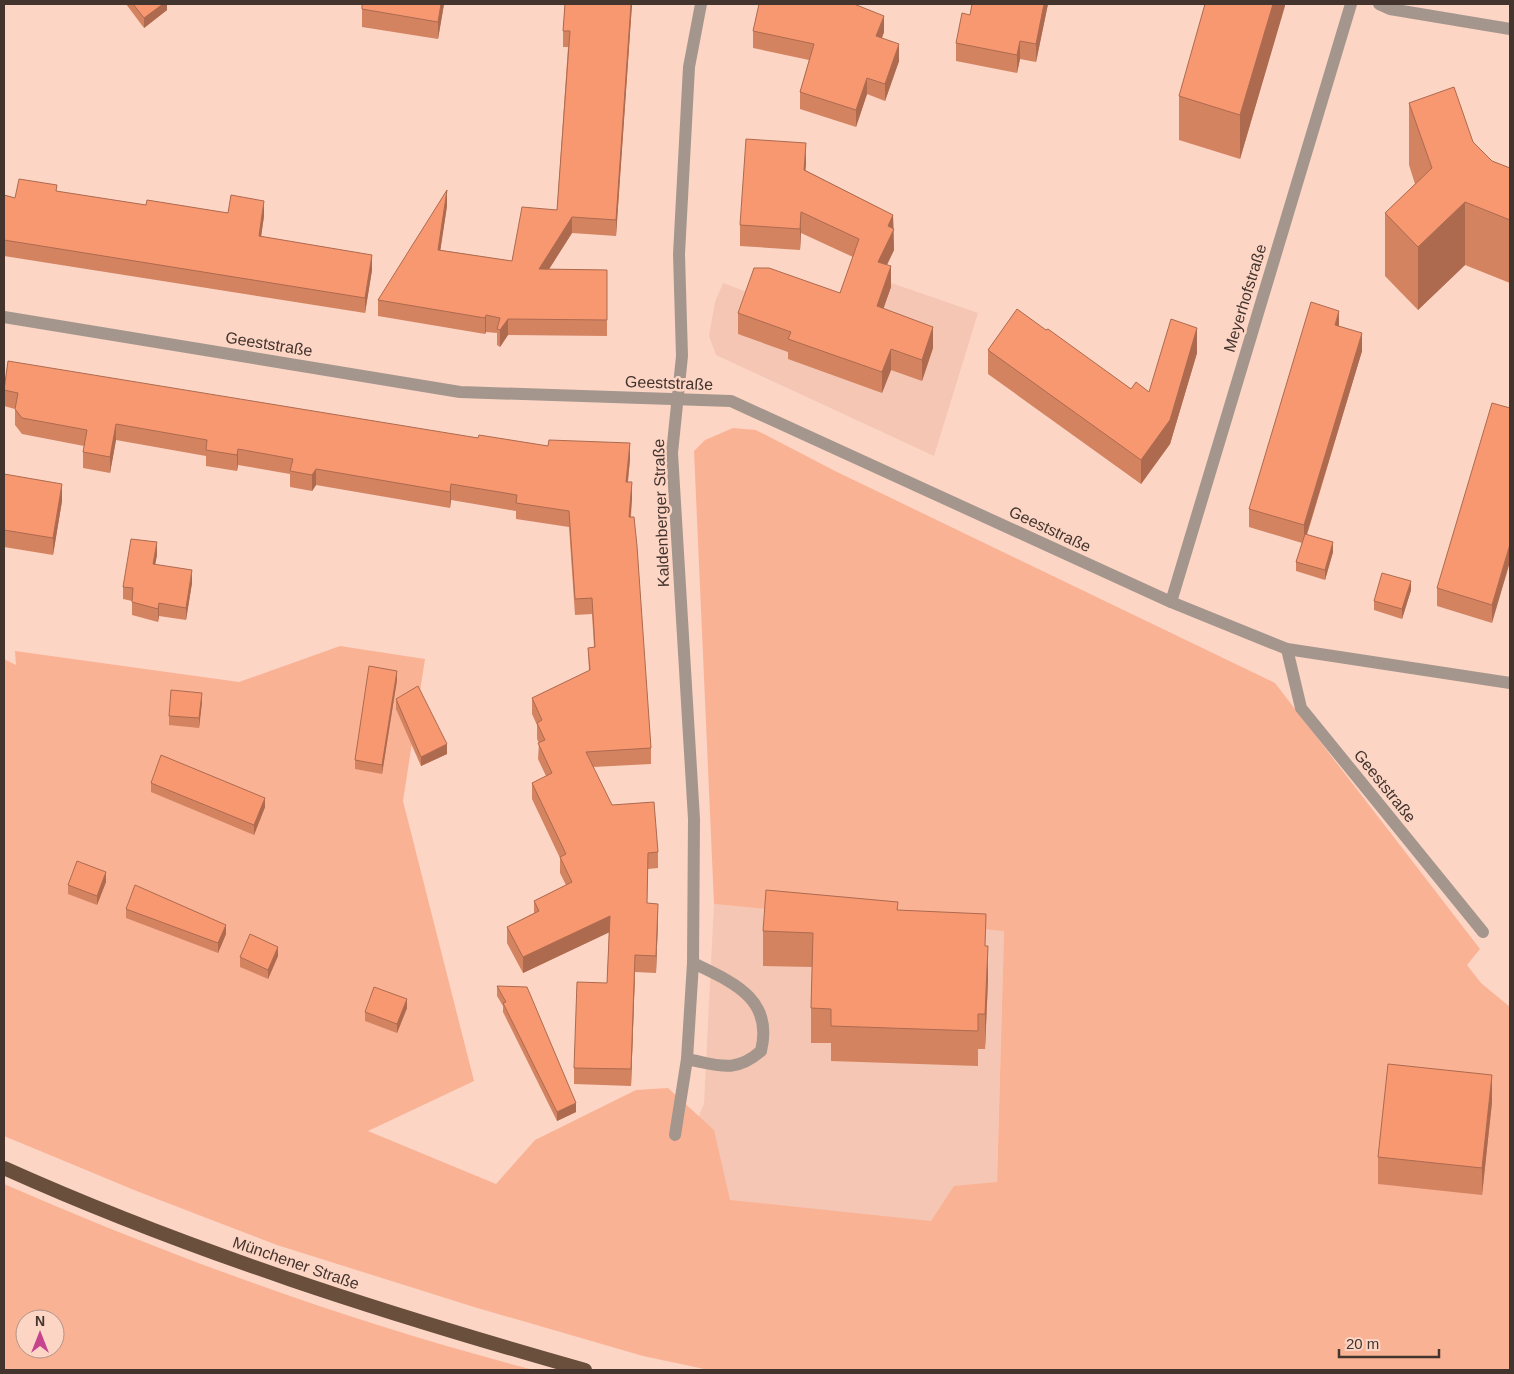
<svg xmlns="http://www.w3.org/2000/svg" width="1514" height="1374" font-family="Arial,sans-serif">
<rect width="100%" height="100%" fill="#fcd5c5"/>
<g fill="#f4c6b3">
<polygon points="851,269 978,313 934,456 716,355 709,336 715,302 723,283 752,294 836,313"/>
<polygon points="714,904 1004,930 994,1278 668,1246 682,1154 704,1104"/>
</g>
<g fill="#fab295" fill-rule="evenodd">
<polygon points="733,428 756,430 835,471 1275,683 1480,949 1467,965 1481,983 1510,1007 1510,1370 709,1370 643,1356 474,1307 277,1245 139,1192 4,1136 4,659 16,665 15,651 239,682 340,646 425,659 403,801 474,1081 368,1131 496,1184 535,1140 636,1090 668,1088 714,1130 730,1200 931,1221 954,1186 997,1182 1004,931 714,904 694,451 705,440"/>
<path d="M4 1184C174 1258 355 1324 534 1370H4ZM25 1319H55V1349H25Z"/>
</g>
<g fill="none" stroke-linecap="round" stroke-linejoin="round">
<g stroke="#a4968c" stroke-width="12">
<polyline points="1287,649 1301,708 1483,932"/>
<polyline points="675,1135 687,1059"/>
</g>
<g stroke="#a4968c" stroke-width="12">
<polyline points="1379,4 1390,9 1510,29"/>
<polyline points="4,317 460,392 731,401 1171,602 1287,649 1510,683"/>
<polyline points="1171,602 1351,4"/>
<path d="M693 963C732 982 774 998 761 1051 735 1074 718 1065 687 1059L693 963 694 819 672 453 682 356 679 254 689 67 701 4"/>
</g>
<path stroke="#694f3c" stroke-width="14" d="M4 1168C191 1252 387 1314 585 1370"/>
</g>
<g fill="#d48361">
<polygon points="126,4 167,4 167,10 144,28"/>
<polygon points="444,4 438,39 362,27 362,9"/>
<polygon points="565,4 632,4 616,236 572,233 549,269 607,270 607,336 508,335 500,347 497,345 497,333 486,332 485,334 378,316 378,300 447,206 440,250 512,261 557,210 568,47 563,47 563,31"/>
<polygon points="1048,4 1036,62 1020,59 1017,73 956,61 956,43 970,15"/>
<polygon points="1285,4 1240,159 1179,140 1179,96"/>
<polygon points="753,31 884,32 882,38 899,61 885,101 867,94 856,127 800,109 800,92 809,60 753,48"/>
<polygon points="1409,103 1473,142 1492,161 1510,168 1510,283 1465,265 1418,310 1385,276 1385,213 1415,184 1409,165"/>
<polygon points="806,164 805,170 893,215 894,250 887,265 891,287 883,309 933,348 922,381 891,370 882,393 788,359 788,352 738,334 738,313 840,293 853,257 801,233 800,250 740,246 740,225"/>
<polygon points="57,192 146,205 264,216 261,236 372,270 365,313 4,256 4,195 15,198"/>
<polygon points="1339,326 1362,351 1307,535 1333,552 1325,580 1296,571 1296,562 1302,543 1249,527 1249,509"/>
<polygon points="1046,330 1131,389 1149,392 1197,353 1170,444 1141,484 988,374 988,350"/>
<polygon points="4,387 478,438 548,446 630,459 628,482 632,498 631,517 651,748 651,764 593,767 612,805 658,852 658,868 648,869 647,903 658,920 656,973 635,972 631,1086 574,1084 574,1068 607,983 609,932 523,973 507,943 507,927 534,913 534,901 566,885 560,873 560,858 532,799 532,783 546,776 538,759 539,743 537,739 537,725 532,714 532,698 589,671 588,648 594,647 592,614 575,615 569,527 516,519 516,511 451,500 450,508 316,485 312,491 290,487 290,474 238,465 237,471 206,466 206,456 116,440 110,473 83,468 83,452 84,446 22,434 15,425 15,409 4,406"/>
<polygon points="1510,408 1492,623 1437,606 1437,588"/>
<polygon points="4,477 62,501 53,555 4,547"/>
<polygon points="157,555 155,564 192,583 186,620 159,616 158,622 132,615 132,601 123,599 123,587"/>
<polygon points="1411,590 1402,619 1374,610 1374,601"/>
<polygon points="397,680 382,774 355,769 355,760"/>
<polygon points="396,699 447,754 421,766 396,709"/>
<polygon points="202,702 199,728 169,725 169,716"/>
<polygon points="151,783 265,807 254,835 151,792"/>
<polygon points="106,882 97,905 68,894 68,885"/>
<polygon points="126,909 226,934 218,953 126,918"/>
<polygon points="898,910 986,946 988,980 985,1049 978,1049 978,1066 831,1061 831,1043 811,1043 811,1008 812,967 763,966 763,931"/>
<polygon points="278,956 268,979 240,967 240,957"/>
<polygon points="497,986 576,1112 557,1121 503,1012 503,1006 497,996"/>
<polygon points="407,1008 397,1033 365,1021 365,1012"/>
<polygon points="1492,1102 1482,1195 1378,1184 1378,1157"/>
</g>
<g fill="#ad6a4f">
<polygon points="163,4 167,4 167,10 144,28 144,18"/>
<polygon points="441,4 444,4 438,39 438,22"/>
<polygon points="631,4 632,4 616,236 616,220"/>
<polygon points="1044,4 1048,4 1036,62 1036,44"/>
<polygon points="1273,4 1285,4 1285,6 1240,159 1240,115"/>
<polygon points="884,16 884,32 876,53 876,36"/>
<polygon points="1020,41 1020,59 1017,73 1017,55"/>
<polygon points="899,44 899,61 885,101 885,84"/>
<polygon points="867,78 867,94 856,127 856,110"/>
<polygon points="806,143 806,164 804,190 804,170"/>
<polygon points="447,190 447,206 438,266 438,250"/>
<polygon points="264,201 264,216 259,251 259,236"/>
<polygon points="1465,202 1465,265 1418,310 1418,247"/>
<polygon points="801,212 801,233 800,250 800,229"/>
<polygon points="893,215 894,250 878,283 878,262 888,226"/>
<polygon points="572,217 572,233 539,285 539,269"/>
<polygon points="372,255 372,270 365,313 365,298"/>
<polygon points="891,266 891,287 877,327 877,306"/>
<polygon points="1339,311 1339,329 1335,325"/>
<polygon points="486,315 486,332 485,334 485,318"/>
<polygon points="508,319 508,335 500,347 500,330"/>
<polygon points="933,327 933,348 922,381 922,360"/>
<polygon points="1197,328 1197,353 1170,444 1141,484 1141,460"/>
<polygon points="1362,333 1362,351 1304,543 1304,525"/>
<polygon points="891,349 891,370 882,393 882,372"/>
<polygon points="116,424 116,440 110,473 110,457"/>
<polygon points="630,443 630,459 626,498 626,482"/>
<polygon points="238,449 238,465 237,471 237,455"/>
<polygon points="316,469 316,485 312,491 312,475"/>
<polygon points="632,482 632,498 629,533 629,517"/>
<polygon points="62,484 62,501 53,555 53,538"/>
<polygon points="451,484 451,500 450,508 450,492"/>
<polygon points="157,542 157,555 153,576 153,564"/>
<polygon points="1333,542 1333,552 1325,580 1325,570"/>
<polygon points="1510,544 1510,562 1492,623 1492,605"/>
<polygon points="192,570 192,583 186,620 186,608"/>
<polygon points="1411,581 1411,590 1402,619 1402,609"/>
<polygon points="159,603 159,616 158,622 158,609"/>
<polygon points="397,671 397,680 382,774 382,765"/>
<polygon points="202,693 202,702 199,728 199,718"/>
<polygon points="447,744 447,754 421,766 421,757"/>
<polygon points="265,798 265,807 254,835 254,825"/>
<polygon points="106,872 106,882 97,905 97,896"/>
<polygon points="658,904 658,920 656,973 656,956"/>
<polygon points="610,916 610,932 523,973 523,957"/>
<polygon points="226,925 226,934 218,953 218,943"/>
<polygon points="988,946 988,980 985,1049 985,1014"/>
<polygon points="278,947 278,956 268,979 268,970"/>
<polygon points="635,955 635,972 631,1086 631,1069"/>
<polygon points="407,999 407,1008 397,1033 397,1024"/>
<polygon points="1492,1075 1492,1102 1482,1195 1482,1168"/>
<polygon points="576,1103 576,1112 557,1121 557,1112"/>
</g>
<g fill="#f79871" stroke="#ad6a4f">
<polygon points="133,4 163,4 144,18"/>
<polygon points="362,4 441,4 438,22 362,9"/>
<polygon points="565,4 631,4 616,220 572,217 539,269 607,270 607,320 508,319 500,330 497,329 500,318 486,315 485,318 378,300 447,190 438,250 512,261 522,207 557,210 570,31 563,31"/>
<polygon points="759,4 854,4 884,16 876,36 899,44 885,84 867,78 856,110 800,92 814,44 753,31"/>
<polygon points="972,4 1044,4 1036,44 1020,41 1017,55 956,43 962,13 970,15"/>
<polygon points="1205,4 1273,4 1240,115 1179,96"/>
<polygon points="1454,87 1473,142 1492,161 1510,168 1510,220 1465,202 1418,247 1385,213 1432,168 1409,103"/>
<polygon points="746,139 806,143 804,170 893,215 888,226 894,229 878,262 891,266 877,306 933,327 922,360 891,349 882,372 788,339 791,332 738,313 754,268 769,268 840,293 859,239 801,212 800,229 740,225"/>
<polygon points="19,179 57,185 56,191 146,205 147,200 228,213 231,195 264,201 259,236 372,255 365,298 4,240 4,195 15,198"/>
<polygon points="1311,302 1339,311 1335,325 1362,333 1304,525 1249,509"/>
<polygon points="1017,309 1046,330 1048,329 1131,389 1136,382 1149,392 1171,319 1197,328 1170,420 1141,460 988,350"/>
<polygon points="8,361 478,438 479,435 548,446 549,440 630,443 626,482 632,482 629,517 634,517 637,546 651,748 586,752 612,805 654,802 658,852 648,853 647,903 658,904 656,956 635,955 631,1069 574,1068 577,982 607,983 610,916 523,957 507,927 539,911 534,901 572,882 560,857 566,854 532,783 552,773 538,743 545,740 537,723 542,720 532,698 590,670 588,648 595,647 592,598 575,599 569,511 516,503 517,495 451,484 450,492 316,469 312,475 290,471 293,459 238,449 237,455 206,450 207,440 116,424 110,457 83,452 87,430 22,418 15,409 18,393 4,390"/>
<polygon points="1492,403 1510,408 1510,544 1492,605 1437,588"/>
<polygon points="4,474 62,484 53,538 4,530"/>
<polygon points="1305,534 1333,542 1325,570 1296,562"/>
<polygon points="131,539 157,542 153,564 192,570 186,608 159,603 158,609 132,602 133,588 123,587"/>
<polygon points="1382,573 1411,581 1402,609 1374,601"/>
<polygon points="369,666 397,671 382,765 355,760"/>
<polygon points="418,686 447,744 421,757 396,699"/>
<polygon points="171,690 202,693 199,718 169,716"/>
<polygon points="161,755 265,798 254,825 151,783"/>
<polygon points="77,861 106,872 97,896 68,885"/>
<polygon points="135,885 226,925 218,943 126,909"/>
<polygon points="766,890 898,902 897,910 986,914 985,946 988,946 985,1014 978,1014 978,1031 831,1026 831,1009 811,1008 813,933 763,931"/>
<polygon points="250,934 278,947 268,970 240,957"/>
<polygon points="497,986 527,987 576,1103 557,1112 503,1003 506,1002"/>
<polygon points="374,987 407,999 397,1024 365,1012"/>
<polygon points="1388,1064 1492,1075 1482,1168 1378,1157"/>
</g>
<g text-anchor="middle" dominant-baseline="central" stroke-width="5" stroke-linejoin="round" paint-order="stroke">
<g font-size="16" fill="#43342e" stroke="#fcd5c5">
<text transform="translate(1245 298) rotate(-73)">Meyerhofstraße</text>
<text transform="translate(269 344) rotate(9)">Geeststraße</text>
<text transform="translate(669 383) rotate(2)">Geeststraße</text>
<text transform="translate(661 513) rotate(-92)">Kaldenberger Straße</text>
<text transform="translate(1050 529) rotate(25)">Geeststraße</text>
<text transform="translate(1385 786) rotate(51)">Geeststraße</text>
<text transform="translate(296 1263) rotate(19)">Münchener Straße</text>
</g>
</g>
<rect width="1514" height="1374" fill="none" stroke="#43342e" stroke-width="10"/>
<g transform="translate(40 1334)"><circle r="24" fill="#fcd5c5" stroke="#b29589"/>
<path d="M0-4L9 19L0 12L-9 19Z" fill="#c6448d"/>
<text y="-8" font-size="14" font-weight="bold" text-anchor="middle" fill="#43342e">N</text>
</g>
<path d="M1339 1349v8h100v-8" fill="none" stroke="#43342e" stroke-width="2.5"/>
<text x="1346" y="1349" font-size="15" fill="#43342e" stroke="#fcd5c5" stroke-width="4" paint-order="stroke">20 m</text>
</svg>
